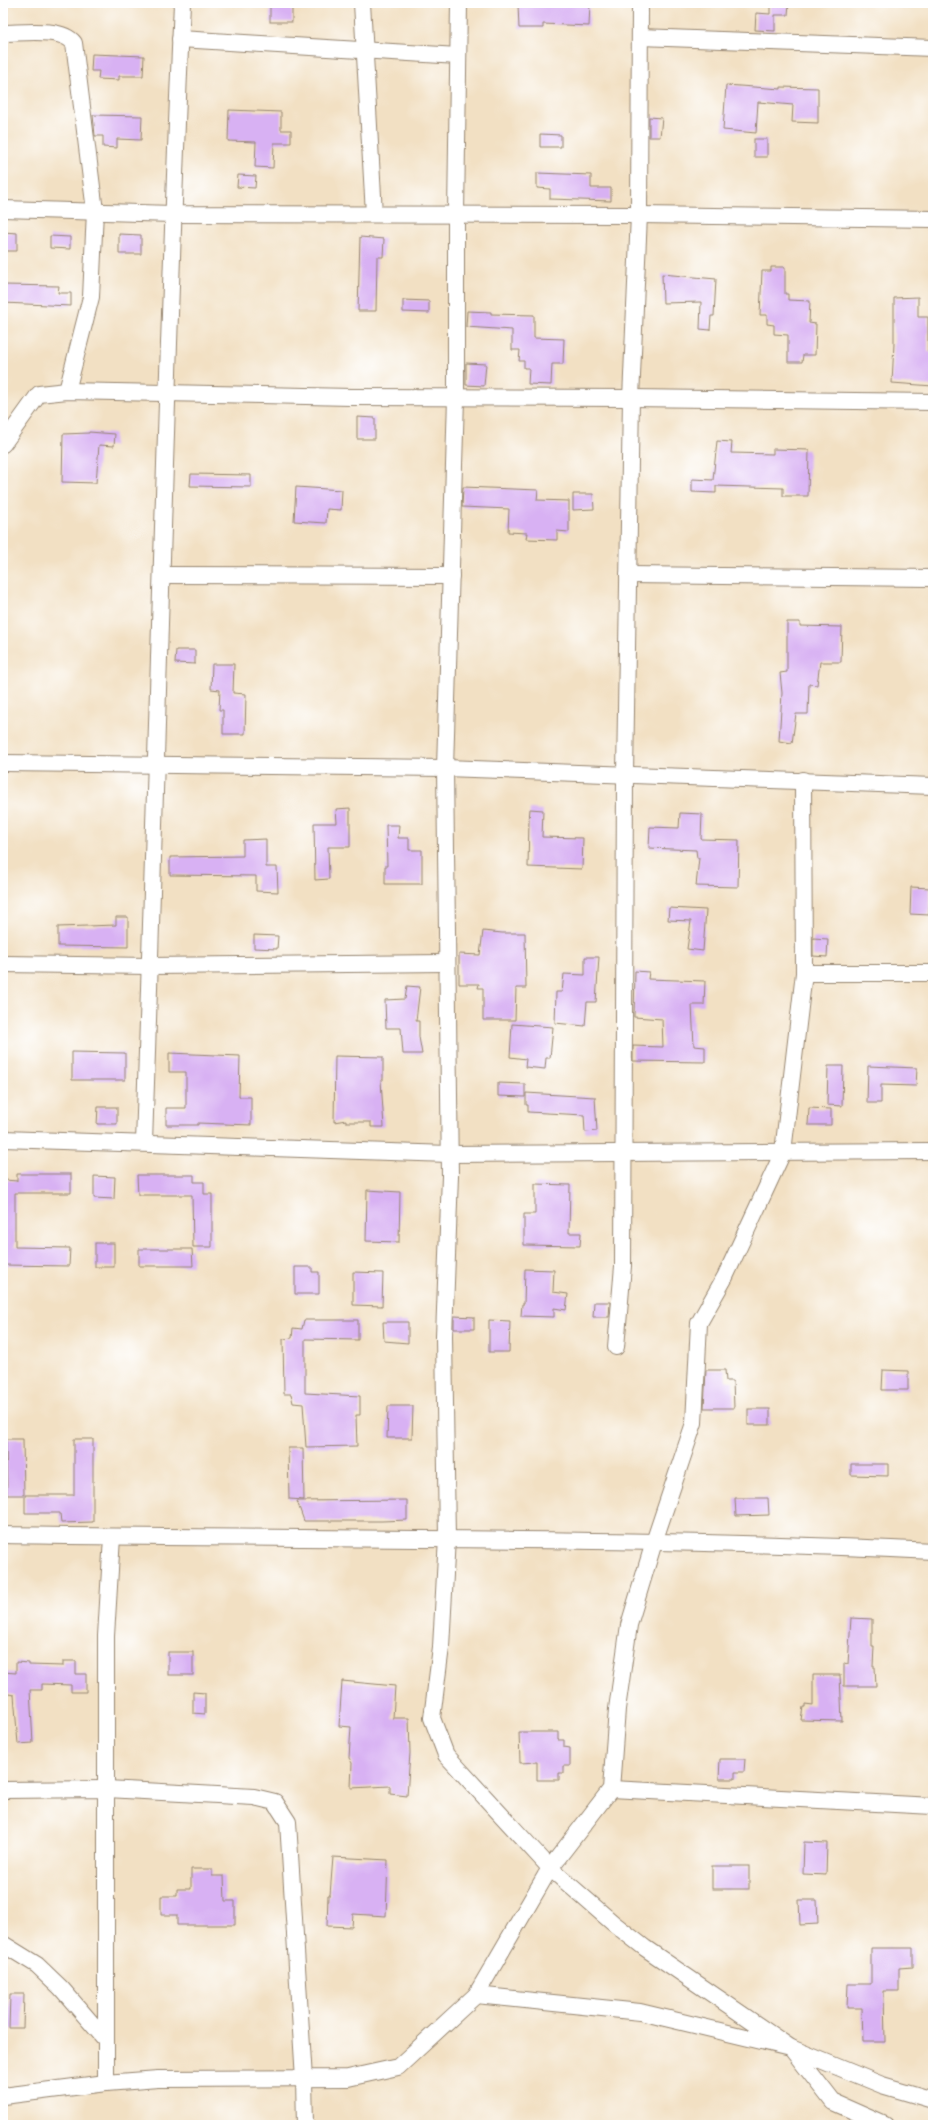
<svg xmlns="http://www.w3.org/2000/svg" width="936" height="2128" font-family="'Architects Daughter',sans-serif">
<rect width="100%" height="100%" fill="#fff"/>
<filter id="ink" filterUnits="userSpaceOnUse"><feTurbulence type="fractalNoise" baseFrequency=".025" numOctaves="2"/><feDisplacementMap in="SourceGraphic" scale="8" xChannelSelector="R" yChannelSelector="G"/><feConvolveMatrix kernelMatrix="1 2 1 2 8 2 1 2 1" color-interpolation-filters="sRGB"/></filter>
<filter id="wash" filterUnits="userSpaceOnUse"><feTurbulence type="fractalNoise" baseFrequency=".012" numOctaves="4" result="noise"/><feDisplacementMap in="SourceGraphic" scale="16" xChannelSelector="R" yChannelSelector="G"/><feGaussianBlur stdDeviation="0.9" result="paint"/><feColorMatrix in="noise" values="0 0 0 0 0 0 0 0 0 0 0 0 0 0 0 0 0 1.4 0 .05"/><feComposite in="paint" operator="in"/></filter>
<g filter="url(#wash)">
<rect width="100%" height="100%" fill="#f2e0c3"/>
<g id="blocks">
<g fill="#d8b1f3">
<polygon points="556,3 590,3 589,26 543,24 543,28 519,28 518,5"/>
<polygon points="770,3 789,3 788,15 775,15 775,31 755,30 756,13 770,14"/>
<rect x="270" y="5" width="22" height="17"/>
<polygon points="92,54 144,56 143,76 119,76 119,80 98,79 99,71 91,71"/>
<polygon points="726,85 781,89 781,87 818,88 818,123 792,122 793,105 758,102 756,133 723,130"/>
<polygon points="229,110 281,112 281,130 291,130 291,143 274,143 273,168 255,167 256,142 228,141"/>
<polygon points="93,115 142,116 141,140 117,139 117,148 103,147 103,136 95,136"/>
<polygon points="649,117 662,118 660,137 649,137"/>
<polygon points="540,134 561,135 561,147 540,147"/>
<rect x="754" y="139" width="13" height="18"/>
<polygon points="537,173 591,175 591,188 611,188 611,201 550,199 550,189 537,188"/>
<polygon points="238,175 256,176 255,188 237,187"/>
<polygon points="3,232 17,233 17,251 3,251"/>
<polygon points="119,234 141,235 141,254 119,254"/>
<polygon points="50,236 70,237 70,249 50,248"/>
<polygon points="360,237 384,239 383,257 377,257 376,311 358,311"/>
<polygon points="771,267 785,267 785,294 788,294 788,300 810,301 809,323 816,324 815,355 803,355 802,362 788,362 788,335 774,334 774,325 767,324 767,315 760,315 762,271 771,271"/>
<polygon points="662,274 716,279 714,316 711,316 710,330 700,329 701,302 663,303"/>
<polygon points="3,285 59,286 58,293 71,293 71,306 3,303"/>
<polygon points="918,297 918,317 928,317 928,352 933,352 933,386 892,383 894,343 894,298"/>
<polygon points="403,300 429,301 429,313 403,312"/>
<polygon points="467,311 491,312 491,314 534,315 534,338 564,339 563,364 552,364 551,385 528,384 529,368 524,368 524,361 519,361 520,350 512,350 512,330 466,327"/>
<polygon points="466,363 486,364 484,386 466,385"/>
<polygon points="357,417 375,418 375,439 357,439"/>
<polygon points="89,432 115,434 114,446 99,445 96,483 62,482 63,434 89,433"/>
<polygon points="717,441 732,442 731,453 773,454 773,449 809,450 808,496 783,496 783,488 716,486 716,493 692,492 692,479 713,480"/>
<polygon points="191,474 251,475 251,487 190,486"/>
<polygon points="296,487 342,490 341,510 327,509 326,523 294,521"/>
<polygon points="463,487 538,490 537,500 569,501 569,532 557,531 557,540 526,539 527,533 508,532 509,509 462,507"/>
<polygon points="573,494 593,494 594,509 573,510"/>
<polygon points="787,622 800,622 800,626 842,627 841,662 820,662 817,685 809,684 808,714 796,714 792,743 779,741 782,693 780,673 787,672"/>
<polygon points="176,650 195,650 195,664 175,663"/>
<polygon points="212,664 234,664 233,693 246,694 245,734 223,734 223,710 219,710 220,690 211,689"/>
<polygon points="350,808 350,847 328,847 329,879 315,880 314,823 337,823 336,809"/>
<polygon points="530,809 543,810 542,837 583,838 582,869 528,867 529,820"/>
<polygon points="680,813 702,814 701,839 739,840 738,887 696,886 699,858 697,858 696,850 649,848 650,827 679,828"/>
<polygon points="386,825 399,825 398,838 409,838 409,850 422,850 422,884 385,884 385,866 387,866"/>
<polygon points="266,839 266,867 277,867 278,892 256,891 256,876 170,875 170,857 243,856 243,840"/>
<polygon points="911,887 930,888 929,915 910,914"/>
<polygon points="669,908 706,910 703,951 687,949 691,921 668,920"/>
<polygon points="116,917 128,917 128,947 58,946 58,927 116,925"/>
<polygon points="483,931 502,933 525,933 526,988 516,988 515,1020 483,1020 483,988 478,988 479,984 459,984 459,954 480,955"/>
<polygon points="254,935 278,936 277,949 254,948"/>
<polygon points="813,938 828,939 827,957 813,956"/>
<polygon points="585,957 599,957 596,1002 587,1002 585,1026 555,1023 556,992 562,992 564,974 585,975"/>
<polygon points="635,971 649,972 648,979 705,981 704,1005 692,1005 694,1046 705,1047 705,1062 633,1061 633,1046 663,1047 662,1019 634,1017"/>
<polygon points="407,986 420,987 416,1021 419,1021 419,1037 422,1054 403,1054 401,1028 386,1028 385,1000 405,999"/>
<polygon points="512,1024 553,1027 550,1058 546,1058 545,1069 525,1067 526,1059 510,1057"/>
<polygon points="72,1052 125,1053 125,1080 72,1080"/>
<polygon points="169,1053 240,1056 239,1097 251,1097 251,1125 198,1123 198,1125 166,1125 166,1108 186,1108 186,1072 169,1072"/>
<polygon points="335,1056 383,1057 383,1080 381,1080 384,1127 371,1127 371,1122 346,1122 346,1120 334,1122"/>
<polygon points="828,1066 843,1066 842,1106 827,1105"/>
<polygon points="868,1066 917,1068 916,1086 881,1085 881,1103 867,1103"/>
<polygon points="498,1083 525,1084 525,1097 498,1096"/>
<polygon points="526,1093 595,1097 597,1131 585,1132 584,1115 528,1112 528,1105 526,1105"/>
<polygon points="98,1107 117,1107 117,1124 97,1124"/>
<polygon points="809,1108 831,1109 831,1125 808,1125"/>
<polygon points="17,1174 71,1174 71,1193 15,1193 15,1247 70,1248 69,1266 3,1265 3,1191 5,1191 5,1180 17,1181"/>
<polygon points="137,1175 194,1175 194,1182 204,1182 204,1194 212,1194 212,1247 193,1247 192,1195 138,1195"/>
<polygon points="94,1176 115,1177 114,1199 94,1198"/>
<polygon points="535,1184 570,1185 569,1233 581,1233 580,1246 524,1245 524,1214 535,1214"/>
<polygon points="367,1190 400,1192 399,1242 366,1241"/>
<rect x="95" y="1243" width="19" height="24"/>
<polygon points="139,1249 192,1249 193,1266 139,1266"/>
<polygon points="295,1267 312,1267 312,1272 319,1272 319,1294 295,1294"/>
<polygon points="525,1269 554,1270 553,1292 568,1294 566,1310 554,1308 554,1317 521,1316 522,1304 524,1304"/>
<polygon points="353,1272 383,1273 382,1306 353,1305"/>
<polygon points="594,1302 610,1302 609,1317 593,1317"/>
<polygon points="454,1316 474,1317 474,1329 454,1329"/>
<polygon points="304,1320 358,1320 358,1340 305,1339 305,1393 360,1396 360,1415 356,1415 357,1446 306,1447 303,1404 293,1403 291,1394 284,1394 283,1339 292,1338 293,1328 302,1329"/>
<polygon points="489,1320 510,1321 509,1352 489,1352"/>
<polygon points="383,1322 408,1322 408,1343 384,1341"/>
<polygon points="706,1370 725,1370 726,1381 733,1381 734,1408 704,1408"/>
<polygon points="883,1370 908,1371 908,1390 882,1390"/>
<polygon points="388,1406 413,1406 412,1438 387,1438"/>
<rect x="748" y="1409" width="22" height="16"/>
<polygon points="6,1439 23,1439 24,1495 7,1495"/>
<polygon points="74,1439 93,1439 93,1522 61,1523 60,1513 25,1513 25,1495 74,1495"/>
<polygon points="288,1448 303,1448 304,1500 289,1499"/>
<polygon points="851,1464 888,1464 888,1476 851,1475"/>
<polygon points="735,1498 768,1498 769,1515 736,1516"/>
<polygon points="407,1500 407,1520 382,1521 304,1521 297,1501"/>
<polygon points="851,1618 872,1619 872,1646 874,1646 873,1667 875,1667 876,1686 844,1686 844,1663 848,1664"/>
<rect x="168" y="1652" width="25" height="23"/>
<polygon points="63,1661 76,1661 76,1674 86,1674 86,1692 71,1692 71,1685 42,1684 42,1690 30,1690 33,1743 18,1744 14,1695 3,1693 3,1672 16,1673 16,1662 29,1663 29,1665 63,1666"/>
<polygon points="813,1675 840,1675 842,1721 801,1720 803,1707 805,1707 805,1704 813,1705"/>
<polygon points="342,1681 395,1686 393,1718 409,1718 410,1753 407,1796 390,1794 390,1786 351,1788 352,1763 349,1758 351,1727 339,1726"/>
<polygon points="193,1692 205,1693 205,1714 193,1713"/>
<polygon points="519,1732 558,1732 558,1740 564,1740 564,1747 570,1748 570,1766 563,1766 563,1773 559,1773 559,1780 537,1780 537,1762 520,1763"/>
<polygon points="720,1759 745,1759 744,1772 735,1772 735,1779 719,1779"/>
<polygon points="804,1842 827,1843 826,1875 803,1874"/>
<polygon points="333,1857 388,1860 386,1916 353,1914 352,1927 327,1926 328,1895 330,1895"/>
<rect x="712" y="1866" width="37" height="23"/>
<polygon points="191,1869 212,1869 212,1876 224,1876 225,1901 235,1901 235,1925 177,1925 177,1915 161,1915 161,1896 177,1896 177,1889 191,1889"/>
<polygon points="799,1900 817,1900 818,1924 800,1925"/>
<polygon points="871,1948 913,1948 913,1967 899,1968 899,1991 884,1991 885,2042 863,2042 862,2008 847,2008 848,1984 871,1984"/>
<polygon points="10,1994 24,1994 23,2028 9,2028"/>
</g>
</g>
</g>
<g filter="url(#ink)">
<use href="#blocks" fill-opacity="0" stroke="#968570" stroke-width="1"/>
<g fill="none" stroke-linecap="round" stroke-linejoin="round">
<defs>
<g id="minor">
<polyline points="362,3 374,214"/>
<polyline points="459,3 456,214 456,398 445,768 450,1176 444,1336 447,1538 441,1647 432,1718 446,1755 550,1868 613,1923 645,1948 791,2048 833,2102 885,2125"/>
<path d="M3 33C23 33 61 27 74 43L95 211 91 297 67 391"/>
<polyline points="640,37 933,48"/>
<polyline points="180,39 458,56"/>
<polyline points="3,209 173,214 639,215 933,219"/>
<polyline points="3,444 39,394 67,391 351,397 631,398 933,402"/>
<polyline points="162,575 451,576"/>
<polyline points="628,575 933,578"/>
<polyline points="3,763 445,768 933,786"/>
<polyline points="3,964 150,966 446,963"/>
<polyline points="804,973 933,973"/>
<polyline points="3,1139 449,1154 933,1151"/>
<path d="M144 1143C157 763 165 383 182 3"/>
<polyline points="616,1347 623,1266 625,774 631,398 639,215 640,3"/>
<path d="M3 1535C313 1540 623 1536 933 1551"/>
<polyline points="611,1789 933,1806"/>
<polyline points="3,1790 107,1789 254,1797 275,1802 288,1822 304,2079 305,2125"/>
<polyline points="3,1944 37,1965 61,1988 106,2040"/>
<polyline points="476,1995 640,2012 791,2048 882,2085 933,2100"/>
<polyline points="106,2083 106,1636 112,1537"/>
<polyline points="3,2096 106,2083 158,2079 348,2078 398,2067 476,1995 550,1868 611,1789 617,1709 629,1625 654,1542 694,1423 699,1323 725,1277 783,1152 804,973 803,780"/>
</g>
</defs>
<use href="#minor" stroke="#968570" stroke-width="18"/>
<use href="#minor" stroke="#fff" stroke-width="16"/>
</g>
</g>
<rect width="936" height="2128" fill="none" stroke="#fff" stroke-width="16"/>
</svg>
